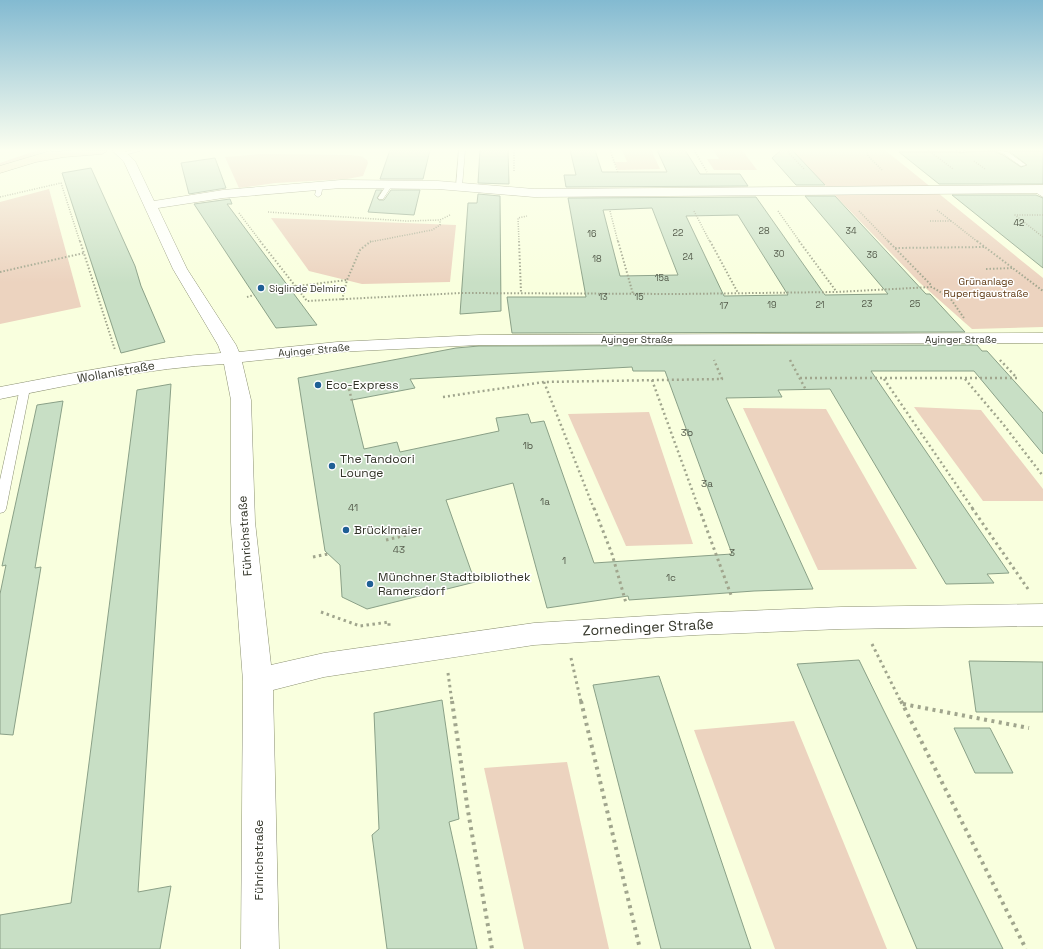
<svg xmlns="http://www.w3.org/2000/svg" width="1043" height="949" font-family="'Space Grotesk',sans-serif">
<rect width="100%" height="100%" fill="#f9ffde"/>
<g fill="#ecd3bf">
<polygon points="38,150 49,150 0,167 0,163"/>
<polygon points="622,150 651,150 660,169 618,170 614,162 627,162"/>
<polygon points="713,150 742,150 757,170 714,170 707,159 719,159"/>
<polygon points="791,150 885,150 1043,278 1043,327 972,329 920,283"/>
<polygon points="261,154 349,155 361,156 367,160 368,163 363,176 347,179 275,183 239,188 225,157"/>
<polygon points="49,189 81,307 0,324 0,202"/>
<polygon points="271,218 456,225 450,282 362,284 309,271"/>
<polygon points="914,407 981,410 1043,489 1043,501 983,501"/>
<polygon points="743,408 826,409 917,569 818,570"/>
<polygon points="649,412 693,544 626,546 568,414"/>
<polygon points="794,721 887,949 775,949 694,730"/>
<polygon points="567,762 609,949 524,949 484,768"/>
</g>
<g fill="#c8dfc5" stroke="#8aa087" fill-rule="evenodd">
<polygon points="390,150 430,150 423,179 380,179"/>
<polygon points="480,150 508,150 509,184 478,183"/>
<polygon points="570,150 595,150 602,172 667,172 657,150 685,150 700,174 740,174 748,186 566,187 564,175 576,175"/>
<polygon points="781,150 792,150 825,185 796,185 772,158"/>
<polygon points="993,151 1003,155 1021,167 1027,165 1009,151 1043,151 1043,184 939,184 899,152 957,152 961,153 965,152"/>
<polygon points="215,158 226,188 189,194 181,163"/>
<polygon points="91,168 135,266 141,286 165,342 121,353 62,173"/>
<polygon points="376,190 382,190 377,198 379,200 384,200 391,190 420,190 414,215 368,212"/>
<polygon points="478,194 500,196 501,311 460,314 468,203 477,203"/>
<polygon points="952,195 1036,195 1043,198 1043,268"/>
<path d="M805 196H835L926 294H930L965 332 512 333 507 297H586L568 198 756 197 825 295 888 294ZM652 208 678 275 620 276 603 210ZM738 215 741 220 788 295 724 296 686 216Z"/>
<polygon points="230,199 232,204 227,204 317,325 276,328 194,204"/>
<path d="M977 345 982 351H987L1043 413V454L974 371H871L1009 573 987 574 994 583 946 584 830 389 778 390 782 397 726 398 813 589 754 591 629 600 628 596 547 608 513 483 446 500 475 582 367 609 342 597 340 565 325 551 298 378 456 348 479 346ZM632 367 633 371H665L732 554 594 563 544 421 531 423 528 414 496 418 499 431 400 452 397 442 364 449 352 400 415 388 410 379Z"/>
<polygon points="171,384 138,892 171,886 160,949 0,949 0,915 71,903 137,390"/>
<polygon points="63,401 35,568 41,567 13,735 0,734 0,594 6,565 2,566 37,405"/>
<polygon points="859,660 883,709 1003,949 917,949 797,664"/>
<polygon points="969,661 1043,662 1043,712 976,712"/>
<polygon points="659,676 751,949 661,949 593,685"/>
<polygon points="442,700 459,819 449,822 477,949 387,949 372,835 379,829 374,713"/>
<polygon points="954,728 990,728 1013,773 975,773"/>
</g>
<g fill="none" stroke-linecap="round" stroke-linejoin="round">
<defs>
<g id="lane">
<polygon points="132,150 143,150 121,156 118,154"/>
<polygon points="459,150 465,150 462,187 459,189 456,187"/>
<polygon points="957,150 965,150 962,152"/>
<polygon points="994,150 1008,152 1026,165 1021,166 1004,154"/>
<polygon points="320,183 323,185 321,195 318,197 315,195 317,185"/>
<polygon points="388,183 393,184 383,199 379,199 378,198"/>
<polygon points="1032,188 1036,188 1043,192 1043,197 1032,190"/>
<polygon points="25,385 30,388 6,509 4,512 0,513 0,480 20,388"/>
</g>
<path id="street" d="M112 150H123L135 161 154 201 223 190 341 180 438 181 534 189 1043 185V193L534 197 438 189 341 188 223 198 158 208 187 269 236 345 239 352 337 342 479 335 1043 333V343L479 345 337 352 242 362 251 400 255 522 271 665 324 653 534 623 696 613 841 607 1043 604V626L841 629 696 635 534 645 324 677 273 690 279 949H241L243 681 231 522V400L224 364C148 368 75 384 0 399V387C74 373 146 358 221 353L218 345 173 269 124 162Z"/>
<polygon id="secondary" points="73,150 107,151 102,154 64,157 36,162 0,173 0,166 50,151 54,152"/>
</defs>
<use href="#lane" stroke="#8c9173" stroke-width="1"/>
<use href="#street" stroke="#8c9173" stroke-width="1"/>
<use href="#secondary" stroke="#8c9173" stroke-width="1"/>
<g stroke="#a0a58d" stroke-width="1.5" stroke-dasharray="1 1.5" stroke-linecap="butt">
<polyline points="514,150 514,171"/>
<polyline points="610,150 618,173"/>
<polyline points="694,150 707,172"/>
<polyline points="786,150 805,170"/>
<polyline points="867,150 868,156 882,170"/>
<polyline points="928,150 953,169"/>
<polyline points="974,161 985,169"/>
<polyline points="0,197 61,183 80,242"/>
<polyline points="937,210 978,242"/>
<polyline points="610,211 618,242"/>
<polyline points="694,211 710,242"/>
<polyline points="778,211 800,242"/>
<polyline points="859,211 889,242"/>
<polyline points="268,212 406,221 440,220 450,215"/>
<polyline points="239,213 261,242"/>
<polyline points="1043,215 1015,215 1043,237"/>
<polyline points="930,221 952,221"/>
<polyline points="370,242 432,230 440,225 440,220"/>
<polyline points="519,242 518,218 527,216"/>
</g>
<g stroke="#a0a58d" stroke-width="2" stroke-dasharray="1.5 2" stroke-linecap="butt">
<polyline points="80,241 115,350"/>
<polyline points="260,241 307,301 461,293 679,294 836,292 932,287 950,298 964,318"/>
<polyline points="519,241 521,292"/>
<polyline points="618,241 633,294"/>
<polyline points="710,241 738,293"/>
<polyline points="799,241 836,291"/>
<polyline points="888,241 932,286"/>
<polyline points="977,241 1043,291"/>
<polyline points="895,248 986,247"/>
<polyline points="986,269 1014,268"/>
<polyline points="0,272 84,253"/>
<polyline points="289,287 347,280"/>
<polyline points="247,297 254,295"/>
<polyline points="342,300 347,280 360,250 371,241"/>
</g>
<g stroke="#a0a58d" stroke-width="2.5" stroke-dasharray="2 3" stroke-linecap="butt">
<polyline points="790,360 806,390"/>
<polyline points="800,378 1017,378 1000,360"/>
<polyline points="884,379 973,509"/>
<polyline points="965,379 1003,424 1043,476"/>
<polyline points="652,380 699,509"/>
<polyline points="544,382 594,509"/>
<polyline points="349,389 352,401"/>
<polyline points="443,397 544,382 722,379 714,360"/>
</g>
<g stroke="#a0a58d" stroke-width="3" stroke-dasharray="2.5 3.5" stroke-linecap="butt">
<polyline points="594,508 612,554 626,603"/>
<polyline points="699,508 731,595"/>
<polyline points="972,508 1028,589"/>
<polyline points="386,540 407,535"/>
<polyline points="313,557 328,554"/>
<polyline points="321,612 360,626 389,622 389,627"/>
<polyline points="872,644 901,702"/>
<polyline points="571,658 581,702"/>
<polyline points="448,673 452,702"/>
</g>
<g stroke="#a0a58d" stroke-width="4" stroke-dasharray="3 4.5" stroke-linecap="butt">
<polyline points="452,701 468,811 492,949"/>
<polyline points="581,701 640,949"/>
<polyline points="901,701 1026,949"/>
<polyline points="903,704 1029,728"/>
</g>
<use href="#lane" fill="#fff" fill-rule="evenodd"/>
<use href="#street" fill="#fff" fill-rule="evenodd"/>
<use href="#secondary" fill="#f5e9c7" fill-rule="evenodd"/>
</g>
<linearGradient id="sky" x2="0" y2="1"><stop stop-color="#83bad1"/><stop offset="0.53" stop-color="#fcfff0"/><stop offset="1" stop-color="#fcfff0" stop-opacity="0"/></linearGradient>
<rect width="1043" height="283" fill="url(#sky)"/>
<g fill="#1f5f95" stroke="#fff" stroke-width="1.5">
<circle cx="261" cy="288" r="4"/>
<circle cx="318" cy="385" r="4"/>
<circle cx="332" cy="466" r="4"/>
<circle cx="346" cy="530" r="4"/>
<circle cx="370" cy="584" r="4"/>
</g>
<g text-anchor="middle" dominant-baseline="central" stroke-width="3" stroke-linejoin="round" paint-order="stroke">
<g font-size="9" fill="#575e4e">
<text x="1019" y="223">42</text>
<text x="764" y="231">28</text>
<text x="851" y="231">34</text>
<text x="678" y="233">22</text>
<text x="592" y="234">16</text>
<text x="779" y="254">30</text>
<text x="872" y="255">36</text>
<text x="688" y="257">24</text>
<text x="597" y="259">18</text>
<text x="662" y="278">15a</text>
<text x="603" y="297">13</text>
<text x="639" y="297">15</text>
<text x="867" y="304">23</text>
<text x="915" y="304">25</text>
<text x="772" y="305">19</text>
<text x="820" y="305">21</text>
<text x="724" y="306">17</text>
</g>
<g font-size="10" fill="#5d3710" stroke="#fff">
<text x="986" y="281">Grünanlage<tspan x="986" dy="12">Rupertigaustraße</tspan></text>
</g>
<g font-size="10" fill="#313327" stroke="#fff" text-anchor="start">
<text x="269" y="288">Siglinde Delmiro</text>
</g>
<g font-size="10" fill="#313327" stroke="#fff">
<text x="637" y="339">Ayinger Straße</text>
<text x="961" y="339">Ayinger Straße</text>
<text transform="translate(314 350) rotate(-5)">Ayinger Straße</text>
</g>
<g font-size="10" fill="#575e4e">
<text x="687" y="432">3b</text>
<text x="528" y="445">1b</text>
<text x="707" y="483">3a</text>
<text x="545" y="501">1a</text>
<text x="353" y="507">41</text>
<text x="399" y="549">43</text>
<text x="732" y="552">3</text>
<text x="564" y="560">1</text>
<text x="671" y="577">1c</text>
</g>
<g font-size="12" fill="#313327" stroke="#fff">
<text transform="translate(116 372) rotate(-10)">Wollanistraße</text>
<text transform="translate(245 536) rotate(-94)">Führichstraße</text>
<text transform="translate(259 860) rotate(-90)">Führichstraße</text>
</g>
<g font-size="12" fill="#313327" stroke="#fff" text-anchor="start">
<text x="326" y="385">Eco-Express</text>
<text x="340" y="459">The Tandoori<tspan x="340" dy="14">Lounge</tspan></text>
<text x="354" y="530">Brücklmaier</text>
<text x="378" y="577">Münchner Stadtbibliothek<tspan x="378" dy="14">Ramersdorf</tspan></text>
</g>
<g font-size="14" fill="#313327" stroke="#fff">
<text transform="translate(648 627) rotate(-3)">Zornedinger Straße</text>
</g>
</g>
</svg>
